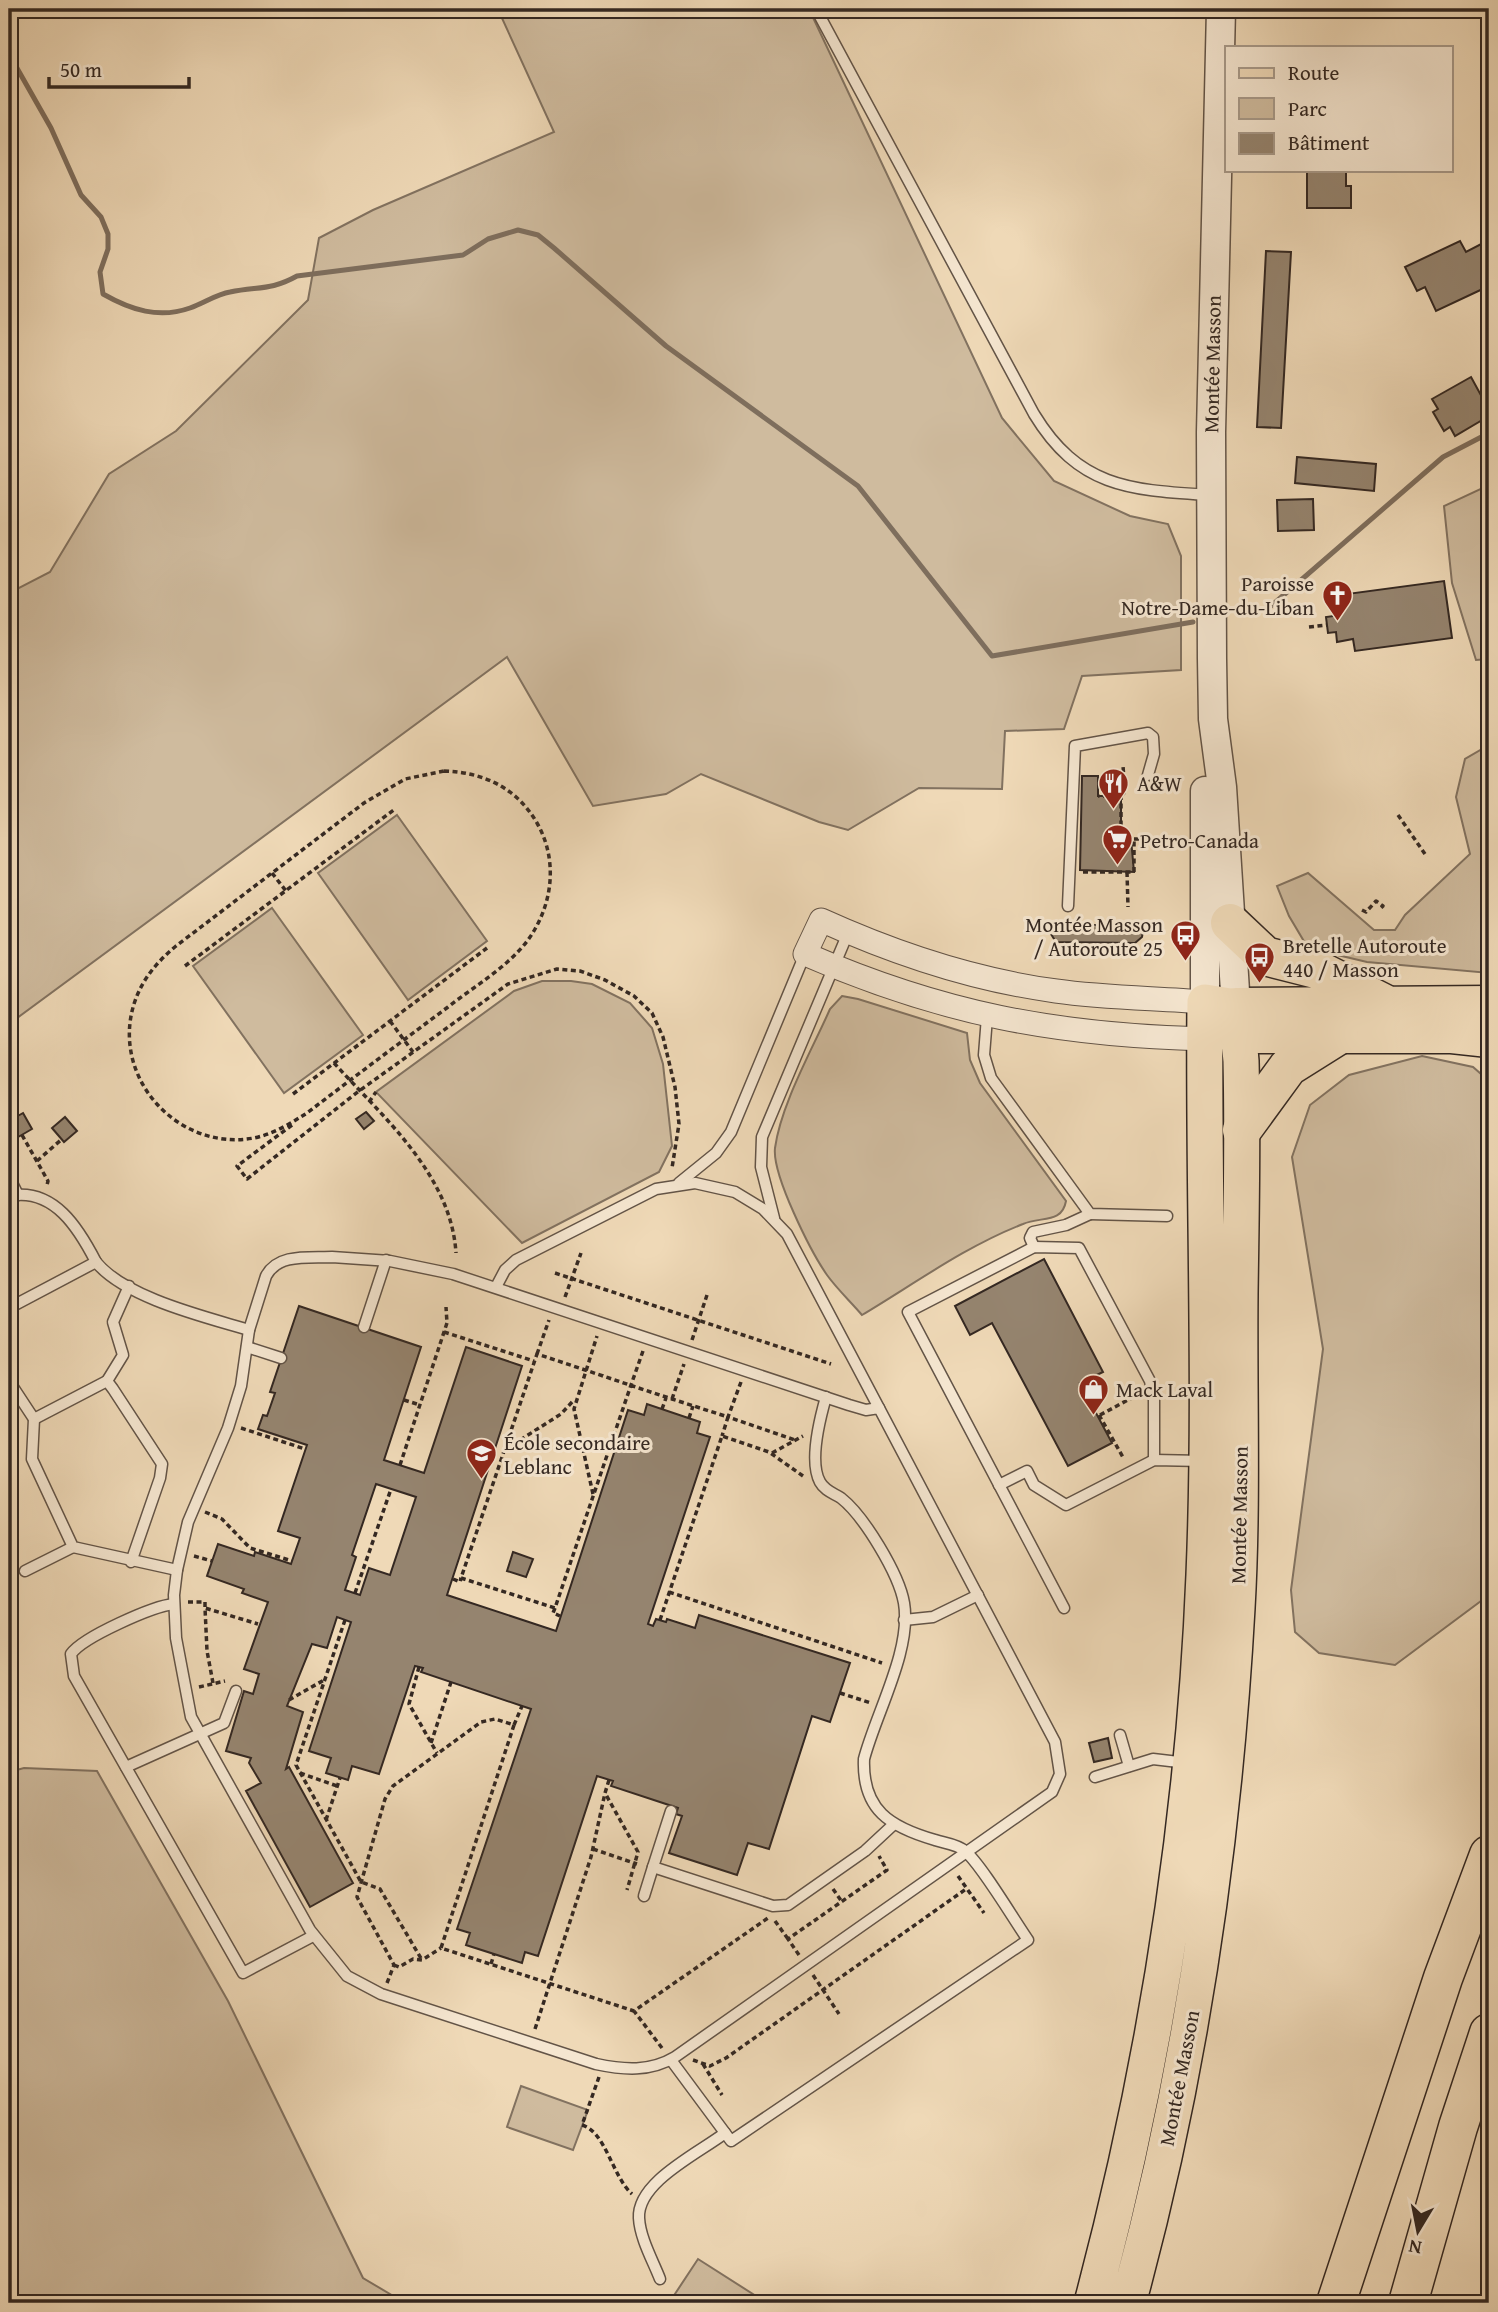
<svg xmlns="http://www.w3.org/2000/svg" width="1498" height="2312" font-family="'Gentium Book Plus',serif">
<rect width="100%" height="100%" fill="#efd9b7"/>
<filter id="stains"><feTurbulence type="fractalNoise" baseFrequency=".00286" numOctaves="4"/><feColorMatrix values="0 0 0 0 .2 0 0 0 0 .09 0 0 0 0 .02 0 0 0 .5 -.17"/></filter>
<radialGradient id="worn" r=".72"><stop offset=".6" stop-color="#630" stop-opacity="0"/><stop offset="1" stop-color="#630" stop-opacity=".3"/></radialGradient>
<g fill="#cfbb9e" stroke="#827260" stroke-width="2">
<polygon points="518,9 809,9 1002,418 1054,481 1130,516 1168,524 1181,556 1181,670 1082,676 1064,729 1005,731 1002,789 919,788 848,830 819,822 701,774 666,794 593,806 507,657 9,1024 9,593 50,572 109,474 176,431 308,300 319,238 373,210 554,132 501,16"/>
<polygon points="1489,485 1489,659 1476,660 1452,583 1444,506"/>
<polygon points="1489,745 1489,973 1367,962 1308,948 1289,916 1277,886 1308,873 1374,930 1395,930 1405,915 1470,854 1456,797 1465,759"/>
<polygon points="397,815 487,941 408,1000 318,873"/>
<polygon points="272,908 363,1035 284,1093 193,966"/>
<polygon points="542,981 571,981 592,984 630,1003 652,1028 663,1064 672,1146 659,1172 522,1243 376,1092 514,991"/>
<path d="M842 996 858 999 967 1033 970 1060 980 1083 1066 1201C1062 1224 1041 1216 1023 1224 966 1246 914 1284 862 1315 851 1302 837 1289 827 1275 811 1252 772 1175 775 1148 781 1104 812 1050 830 1009Z"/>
<polygon points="1422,1056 1473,1067 1489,1081 1489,1595 1395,1665 1319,1653 1295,1632 1291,1590 1323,1349 1292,1157 1310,1105 1349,1075"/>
<polygon points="24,1768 97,1771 228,2001 363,2278 405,2303 9,2303 9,1772"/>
<polygon points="521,2086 588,2110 573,2150 507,2127"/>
<polygon points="698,2259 767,2303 669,2303"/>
</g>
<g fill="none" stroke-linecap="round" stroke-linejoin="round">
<g stroke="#7e6e5d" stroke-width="5">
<path d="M9 54 51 128 81 195 101 217 108 234V249L100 272 103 294C131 310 159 319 190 308 204 303 217 294 230 292 258 286 270 291 297 276L463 255 488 239 518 230 538 235 554 248 666 346 858 486 992 656 1193 622"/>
<polyline points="1250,614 1271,606 1443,457 1489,433"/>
</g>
</g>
<g fill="#95846f" stroke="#342822" stroke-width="2" fill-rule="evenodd">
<polygon points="1307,170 1346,170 1346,186 1351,186 1351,208 1307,208"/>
<polygon points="1489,240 1489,286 1436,311 1425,287 1417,291 1405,267 1460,241 1466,252"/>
<polygon points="1266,251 1291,252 1281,428 1257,427"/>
<polygon points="1471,377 1489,410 1489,416 1455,436 1450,427 1444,431 1433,412 1438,409 1432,399"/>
<polygon points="1297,457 1376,464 1374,491 1295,483"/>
<polygon points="1313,499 1314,530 1278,531 1277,500"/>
<polygon points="1444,581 1452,638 1355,651 1353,639 1337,642 1336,632 1328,633 1326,617 1334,616 1332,607 1348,605 1347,594"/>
<polygon points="1082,776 1098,776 1098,796 1121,796 1121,839 1131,839 1134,872 1080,870"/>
<polygon points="1056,924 1134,926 1143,931 1142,937 1135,943 1056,942 1049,931"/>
<polygon points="366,1112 374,1121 364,1129 356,1119"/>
<polygon points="23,1113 32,1129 13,1140 9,1133 9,1121"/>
<polygon points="65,1117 77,1131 64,1142 52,1128"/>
<polygon points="1044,1259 1103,1372 1080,1383 1112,1443 1068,1466 992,1323 970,1335 955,1306"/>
<path d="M299 1306 421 1347 384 1460 424 1473 466 1347 522 1366 447 1595 556 1631 628 1410 644 1415 647 1404 700 1422 697 1433 710 1437 648 1624 653 1626 656 1619 666 1622 667 1619 695 1628 699 1615 850 1663 830 1722 812 1716 769 1849 748 1843 737 1875 669 1853 682 1816 676 1814 678 1808 611 1786 613 1781 597 1776 538 1956 525 1952 522 1963 466 1945 470 1933 457 1929 531 1709 421 1672 423 1668 415 1666 379 1774 352 1766 348 1780 326 1773 331 1758 309 1751 351 1622 337 1617 327 1648 312 1644 287 1706 303 1712 286 1769 289 1767 353 1883 310 1907 246 1791 261 1783 249 1763 251 1758 226 1751 244 1691 253 1694 259 1674 244 1669 268 1602 242 1593 244 1589 207 1576 218 1544 254 1556 255 1552 291 1564 292 1561 300 1538 278 1531 307 1445 258 1429 263 1415 267 1416 275 1393 270 1392ZM376 1484 416 1497 390 1575 369 1568 360 1595 345 1590 356 1557 352 1555Z"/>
<polygon points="513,1552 533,1559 526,1577 507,1571"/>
<polygon points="1108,1738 1112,1758 1094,1762 1089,1743"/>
</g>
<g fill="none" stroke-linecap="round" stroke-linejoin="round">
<defs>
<g id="service">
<path d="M816 9 1034 414C1079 488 1130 490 1209 495"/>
<polyline points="1068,906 1075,746 1148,733 1153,737 1154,754 1148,775"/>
<polyline points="987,1017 984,1055 991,1078 1090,1214 1167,1216"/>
<polyline points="9,1177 18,1195"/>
<polyline points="679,1183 716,1153 731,1132 805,954"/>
<path d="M9 1196C54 1187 79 1229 96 1262L9 1308"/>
<polyline points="774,1218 761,1167 762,1137 848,933"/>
<polyline points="1034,1247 1030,1238 1033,1232 1066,1225 1090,1214"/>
<path d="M332 1257 390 1261 453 1274 849 1405 866 1410 879 1408 1055 1742 1060 1774 1052 1792 675 2057C650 2072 624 2070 596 2064L381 1994 347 1976 310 1930 191 1717 176 1638 174 1595 177 1570 188 1522 228 1428 241 1386 249 1330 266 1276C278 1253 309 1258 332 1257Z"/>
<path d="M96 1262C125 1298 206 1317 249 1330"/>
<polyline points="496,1287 505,1270 516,1260 656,1189 695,1183 735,1192 763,1209 787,1234 879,1408"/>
<polyline points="364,1327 386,1260"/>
<polyline points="247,1347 281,1358"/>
<polyline points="9,1381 34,1419 32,1459 73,1547 177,1570"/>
<polyline points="107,1381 123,1355 113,1322 129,1286"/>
<polyline points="34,1419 107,1381 113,1389 162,1464 160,1478 131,1562"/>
<polyline points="999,1485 1027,1471 1034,1485 1066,1505 1154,1460 1203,1461"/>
<polyline points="25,1571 73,1547"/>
<path d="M174 1604C153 1606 83 1637 71 1654L74 1676 243 1973 313 1936"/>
<polyline points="1064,1608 908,1312 1034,1247 1079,1248 1150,1381 1154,1400 1154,1460"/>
<polyline points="904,1620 933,1617 978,1595"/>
<polyline points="1120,1735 1129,1766"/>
<polyline points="126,1767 224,1723 236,1691"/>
<polyline points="1095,1777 1153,1759 1187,1763"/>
<polyline points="671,1811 653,1867 773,1906 788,1905 865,1851 893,1825"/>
<polyline points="644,1896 653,1867"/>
<path d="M671 2060 731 2141 1028 1940C1014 1920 981 1864 965 1851 957 1844 944 1843 935 1840 890 1827 862 1810 864 1759 876 1713 912 1650 904 1603 899 1574 864 1516 841 1498 833 1493 825 1491 820 1482 809 1462 820 1418 826 1397"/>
<path d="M660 2279C653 2261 640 2238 639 2218 637 2182 699 2153 725 2133"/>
</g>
<path id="minor" d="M1205 1039C1055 1035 943 1014 805 954L821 920C896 954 974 980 1056 991 1105 998 1155 998 1205 1002"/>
<g id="tertiary">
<polyline points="1221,9 1211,432 1212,659 1213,719 1222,787 1236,1007"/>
<polyline points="1205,791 1205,1002"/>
</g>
<path id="primary" d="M1092 2303C1155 2066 1194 1821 1204 1575 1212 1385 1203 1193 1205 1002L1236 1007 1241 1061C1243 1139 1241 1216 1240 1294 1239 1399 1243 1504 1237 1608 1224 1843 1190 2077 1128 2303"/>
<g id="motorway">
<polyline points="1230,923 1265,956 1316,969 1383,1003"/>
<polyline points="1236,1007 1489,1005"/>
<polyline points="1239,1034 1452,1034 1489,1038"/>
<polyline points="1242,1130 1288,1067 1339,1035"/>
<polyline points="1336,2303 1443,1978 1489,1855"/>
<polyline points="1408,2303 1458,2127 1489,2033"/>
</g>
</defs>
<use href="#service" stroke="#635447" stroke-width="13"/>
<use href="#minor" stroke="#635447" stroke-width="25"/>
<use href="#tertiary" stroke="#635447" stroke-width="31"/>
<use href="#primary" stroke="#342822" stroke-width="38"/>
<use href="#motorway" stroke="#342822" stroke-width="41"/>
<g stroke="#342822" stroke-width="3.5" stroke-dasharray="5 3.5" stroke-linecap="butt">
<polyline points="1309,627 1327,625"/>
<path d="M444 771C483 772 517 788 537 823 556 856 554 896 535 929 517 962 477 984 448 1007 401 1042 354 1077 307 1113 291 1123 274 1134 254 1138 177 1152 109 1076 135 1001 143 978 158 961 176 946L364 803 405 779Z"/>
<polyline points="1121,796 1125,792 1123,766"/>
<polyline points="1398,815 1427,857"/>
<polyline points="1134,839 1155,839"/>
<polyline points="1083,872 1134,872 1134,839 1121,839 1121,796 1098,796"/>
<polyline points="1127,872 1128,907"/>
<polyline points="272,873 286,891"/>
<polyline points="1362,910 1366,912 1376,901 1383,906 1379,910"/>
<polyline points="185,966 395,809"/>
<polyline points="390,1021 413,1052"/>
<path d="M334 1063C384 1118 451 1175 456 1253"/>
<polyline points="293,1094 487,948"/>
<polyline points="369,1102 376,1092"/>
<polyline points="292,1125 237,1166 247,1179 359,1091 508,984 557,969 580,971 605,980 634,996 652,1013 663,1037 675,1087 679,1124 672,1168"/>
<polyline points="22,1135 48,1181 47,1185"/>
<polyline points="37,1161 62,1139"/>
<polyline points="555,1273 831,1364"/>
<polyline points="565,1297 581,1253"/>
<polyline points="444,1332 534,1361"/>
<polyline points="692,1340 707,1295"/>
<path d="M643 1351 631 1385 555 1608 461 1578 537 1354C580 1368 623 1383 666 1397L672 1399 728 1417 722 1436"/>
<polyline points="537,1354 549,1320"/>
<polyline points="741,1382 728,1417 795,1440"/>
<polyline points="672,1399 684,1364"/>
<polyline points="404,1400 420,1405"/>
<polyline points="662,1409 666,1398"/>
<polyline points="1099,1415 1124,1459"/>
<polyline points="1100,1415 1139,1394"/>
<polyline points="689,1418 693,1406"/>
<polyline points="241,1428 305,1449"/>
<polyline points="506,1449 561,1414 573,1401"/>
<polyline points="772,1453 803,1436"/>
<polyline points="400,1465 447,1323 446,1307"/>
<polyline points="593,1494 574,1409 597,1336"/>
<polyline points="205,1512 222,1519 250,1548 292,1561"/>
<polyline points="194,1556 212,1561"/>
<polyline points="453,1579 460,1582 461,1578"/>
<polyline points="669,1592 882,1663"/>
<polyline points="355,1593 391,1489"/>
<polyline points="188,1602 205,1602 205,1608"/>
<polyline points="555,1608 553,1613 560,1616"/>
<polyline points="345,1620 296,1765 361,1882 380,1889 422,1960"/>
<polyline points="660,1620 722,1436 769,1452 803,1476"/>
<polyline points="419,1667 409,1704 437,1753"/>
<polyline points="213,1683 207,1651 205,1608 258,1624"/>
<polyline points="199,1687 225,1681"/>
<polyline points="840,1693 871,1703"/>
<polyline points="289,1700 324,1680"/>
<polyline points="514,1725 522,1706"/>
<polyline points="431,1743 451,1682"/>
<polyline points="300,1773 337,1786"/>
<polyline points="609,1780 605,1793 638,1852 627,1890"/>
<polyline points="326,1820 340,1778"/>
<polyline points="593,1849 637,1864"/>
<polyline points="958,1876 984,1913"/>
<polyline points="833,1889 842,1902"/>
<polyline points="775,1921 788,1939"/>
<polyline points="799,1955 788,1939 887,1870 879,1856"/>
<polyline points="491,1964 494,1954"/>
<polyline points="394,1965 399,1967 413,1959 422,1960 441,1948"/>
<polyline points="813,1975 839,2014"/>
<polyline points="387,1983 394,1965 357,1897 385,1799 393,1786 481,1722 495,1719 514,1725 441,1948 634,2011"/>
<polyline points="535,2029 591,1857 605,1793"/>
<polyline points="662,2048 634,2011 768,1918"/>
<polyline points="693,2060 710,2066 726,2058 966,1889"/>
<polyline points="703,2064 722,2095"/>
<path d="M599 2077 582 2125C606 2132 612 2176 632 2194"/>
</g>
<use href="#service" stroke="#f5e6d0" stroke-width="10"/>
<use href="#minor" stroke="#f5e6d0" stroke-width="23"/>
<use href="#tertiary" stroke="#f5e6d0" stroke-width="28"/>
<use href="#primary" stroke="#efd9b7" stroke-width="35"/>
<use href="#motorway" stroke="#efd9b7" stroke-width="38"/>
</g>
<defs>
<symbol id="church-pin" viewBox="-11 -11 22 30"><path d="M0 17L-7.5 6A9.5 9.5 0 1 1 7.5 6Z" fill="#8f2418" stroke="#f5e6d0"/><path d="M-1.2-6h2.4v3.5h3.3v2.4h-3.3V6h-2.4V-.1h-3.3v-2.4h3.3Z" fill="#fff"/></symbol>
<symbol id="restaurant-pin" viewBox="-11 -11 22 30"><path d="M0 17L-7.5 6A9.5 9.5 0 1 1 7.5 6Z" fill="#8f2418" stroke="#f5e6d0"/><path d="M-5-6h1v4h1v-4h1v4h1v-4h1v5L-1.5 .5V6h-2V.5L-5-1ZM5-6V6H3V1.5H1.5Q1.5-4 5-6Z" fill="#fff"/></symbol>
<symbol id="supermarket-pin" viewBox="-11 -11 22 30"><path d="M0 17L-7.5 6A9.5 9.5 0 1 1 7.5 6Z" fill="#8f2418" stroke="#f5e6d0"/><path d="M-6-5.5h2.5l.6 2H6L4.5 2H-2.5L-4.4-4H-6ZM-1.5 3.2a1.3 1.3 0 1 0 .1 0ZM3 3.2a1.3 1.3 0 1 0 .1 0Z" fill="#fff"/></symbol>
<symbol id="bus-pin" viewBox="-11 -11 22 30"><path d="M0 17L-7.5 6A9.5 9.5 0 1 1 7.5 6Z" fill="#8f2418" stroke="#f5e6d0"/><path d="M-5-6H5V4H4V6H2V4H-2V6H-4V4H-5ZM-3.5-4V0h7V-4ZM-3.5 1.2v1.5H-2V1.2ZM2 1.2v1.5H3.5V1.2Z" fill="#fff"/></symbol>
<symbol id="shop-pin" viewBox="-11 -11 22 30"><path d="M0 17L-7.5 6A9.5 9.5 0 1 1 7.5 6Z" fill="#8f2418" stroke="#f5e6d0"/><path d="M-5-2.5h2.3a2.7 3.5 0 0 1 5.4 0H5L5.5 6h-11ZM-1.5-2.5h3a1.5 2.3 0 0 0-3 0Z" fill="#fff"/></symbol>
<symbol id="school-pin" viewBox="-11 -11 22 30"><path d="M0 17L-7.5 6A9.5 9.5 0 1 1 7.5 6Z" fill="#8f2418" stroke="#f5e6d0"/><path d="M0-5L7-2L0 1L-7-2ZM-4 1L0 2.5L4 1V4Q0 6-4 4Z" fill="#fff"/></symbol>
</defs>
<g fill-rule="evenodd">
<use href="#church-pin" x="1320" y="578" width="35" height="47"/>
<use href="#restaurant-pin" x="1096" y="766" width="35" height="47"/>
<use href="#supermarket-pin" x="1100" y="822" width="35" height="47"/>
<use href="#bus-pin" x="1168" y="918" width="35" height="47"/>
<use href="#bus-pin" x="1242" y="940" width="35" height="47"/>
<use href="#shop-pin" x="1076" y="1372" width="35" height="47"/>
<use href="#school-pin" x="464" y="1436" width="35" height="47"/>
</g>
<g text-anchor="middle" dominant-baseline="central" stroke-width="6" stroke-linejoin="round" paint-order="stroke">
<g font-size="21" fill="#342822" stroke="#f5e6d0">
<text transform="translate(1212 364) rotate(-89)">Montée Masson</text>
<text transform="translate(1239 1515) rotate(-89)">Montée Masson</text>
<text transform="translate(1179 2078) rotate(-79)">Montée Masson</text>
</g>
<g font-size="21" fill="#342822" stroke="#f5e6d0" text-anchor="start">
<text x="1314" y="583" text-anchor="end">Paroisse<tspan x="1314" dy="24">Notre-Dame-du-Liban</tspan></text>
<text x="1137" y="783">A&amp;W</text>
<text x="1140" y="840">Petro-Canada</text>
<text x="1163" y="924" text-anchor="end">Montée Masson<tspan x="1163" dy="24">/ Autoroute 25</tspan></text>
<text x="1283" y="945">Bretelle Autoroute<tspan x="1283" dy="24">440 / Masson</tspan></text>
<text x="1116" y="1389">Mack Laval</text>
<text x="504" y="1442">École secondaire<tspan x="504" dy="24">Leblanc</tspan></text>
</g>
</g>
<rect width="1498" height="2312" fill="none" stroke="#efd9b7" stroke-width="35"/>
<rect x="10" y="10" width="1477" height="2291" fill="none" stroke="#342822" stroke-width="3.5"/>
<rect x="18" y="18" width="1463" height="2277" fill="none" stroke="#342822" stroke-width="2"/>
<rect x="1225" y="46" width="228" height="126" fill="#f5e6d0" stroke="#a89a8a" stroke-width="2"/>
<rect x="1239" y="68" width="35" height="10" fill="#efd9b7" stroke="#a89a8a" stroke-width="2"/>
<text x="1288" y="80" font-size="21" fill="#342822">Route</text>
<rect x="1239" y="98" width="35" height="21" fill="#cfbb9e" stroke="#a89a8a" stroke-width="2"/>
<text x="1288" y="116" font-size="21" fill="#342822">Parc</text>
<rect x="1239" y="133" width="35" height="21" fill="#95846f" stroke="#a89a8a" stroke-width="2"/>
<text x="1288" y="150" font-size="21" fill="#342822">Bâtiment</text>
<g transform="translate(1418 2231) rotate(190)" stroke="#f5e6d0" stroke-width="5" paint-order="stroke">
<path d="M0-5L12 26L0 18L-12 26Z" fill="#342822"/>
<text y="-10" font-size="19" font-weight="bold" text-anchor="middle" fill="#342822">N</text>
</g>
<path d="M49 77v10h140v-10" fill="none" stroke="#342822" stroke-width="3.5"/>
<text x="60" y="77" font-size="21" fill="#342822" stroke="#f5e6d0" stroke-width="5" paint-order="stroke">50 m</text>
<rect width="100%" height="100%" filter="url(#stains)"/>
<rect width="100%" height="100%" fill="url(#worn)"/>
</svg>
